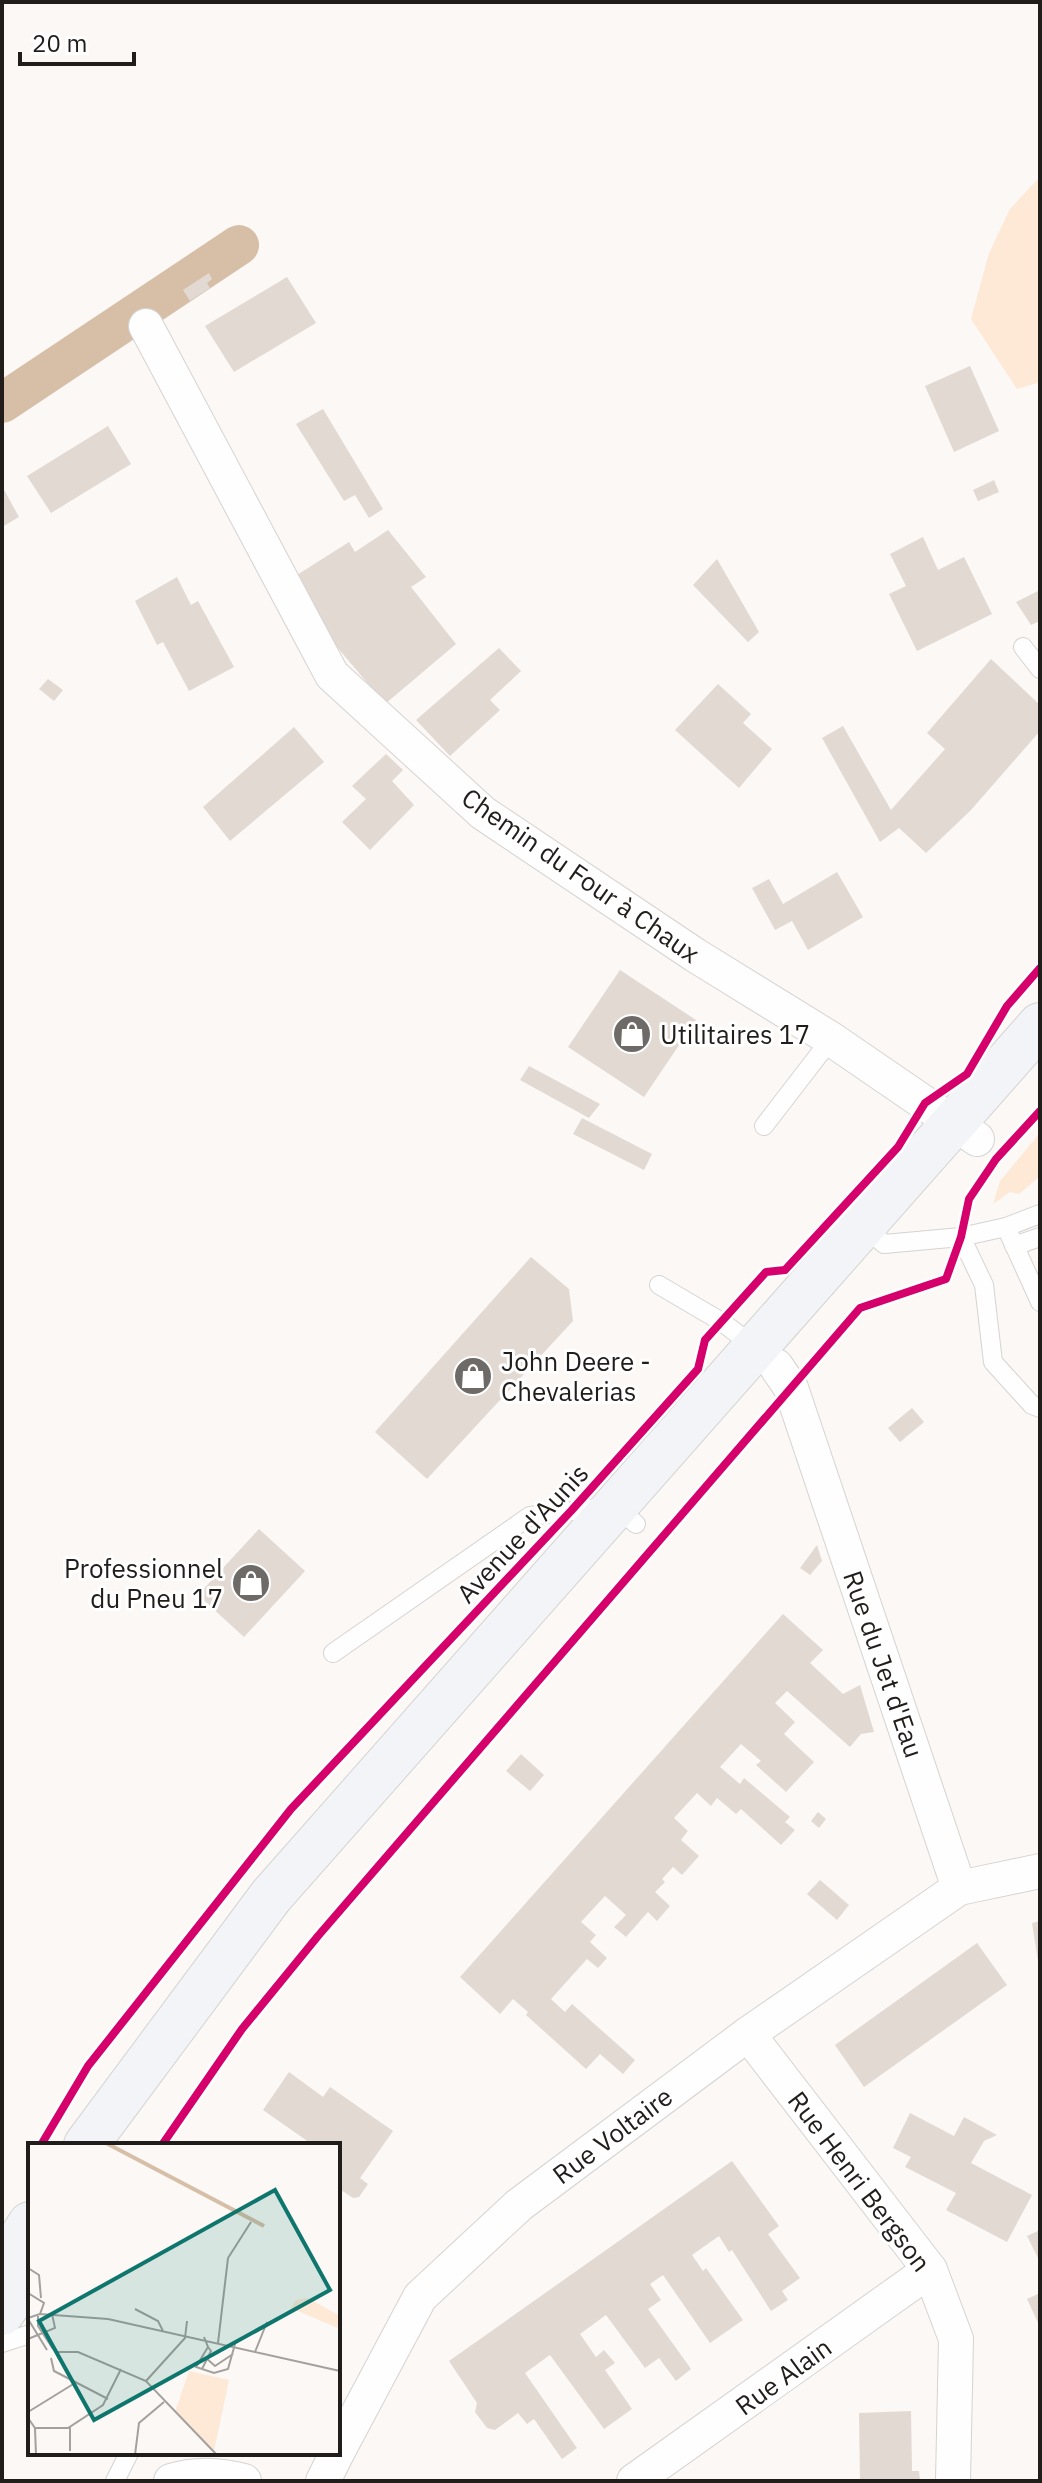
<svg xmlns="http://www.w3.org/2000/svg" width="1042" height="2483" font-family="'IBM Plex Sans',sans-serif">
<rect width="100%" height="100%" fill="#fbf8f6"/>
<g fill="#fde9d6">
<polygon points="1040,177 1040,382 1017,389 971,319 989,253 1010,209"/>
<polygon points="1040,1133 1040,1176 1019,1194 1010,1192 993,1204 1000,1181"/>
</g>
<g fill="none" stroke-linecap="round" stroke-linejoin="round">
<polyline stroke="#d7bfa7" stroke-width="40" points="2,403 239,245"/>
</g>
<g fill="#e2d9d2">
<polygon points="209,273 212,279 207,283 210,288 190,301 183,290"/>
<polygon points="287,277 316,323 234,372 205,326"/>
<polygon points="970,366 999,431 954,452 925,386"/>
<polygon points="323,409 383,509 369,518 355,495 344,501 296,424"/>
<polygon points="108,426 131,464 51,513 27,476"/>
<polygon points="994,480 999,492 978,501 973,490"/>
<polygon points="2,486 19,517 2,527"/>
<polygon points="388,530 426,577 411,587 456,644 385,704 300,603 305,587 297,575 349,542 355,552"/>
<polygon points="923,537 938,570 964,557 992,614 917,651 889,594 906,586 890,554"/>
<polygon points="717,559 759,632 748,642 693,585"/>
<polygon points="177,577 191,605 198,601 234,667 189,691 163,642 157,645 135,601"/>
<polygon points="1040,590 1040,621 1031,625 1016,602"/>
<polygon points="499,648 521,671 490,700 500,710 450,756 416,720"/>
<polygon points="991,659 1040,705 1040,731 971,810 926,853 899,828 880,842 822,738 843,726 891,810 945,749 927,733"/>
<polygon points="48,679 63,690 54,701 39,689"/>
<polygon points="718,684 751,714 743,723 772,749 739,788 675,730"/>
<polygon points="294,727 324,762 230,841 203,807"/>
<polygon points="386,754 403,770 392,781 414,805 370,850 342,822 366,799 352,786"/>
<polygon points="837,872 863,917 808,950 792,921 775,930 752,888 769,879 783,904"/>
<polygon points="620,970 696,1020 644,1097 568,1047"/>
<polygon points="529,1066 600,1104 589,1118 520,1080"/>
<polygon points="582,1118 652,1154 644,1170 573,1134"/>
<polygon points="531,1257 569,1289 573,1321 427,1479 375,1432"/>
<polygon points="912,1408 924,1422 900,1442 888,1428"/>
<polygon points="259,1529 305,1571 244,1637 198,1595"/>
<polygon points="817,1545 822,1561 810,1575 800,1568"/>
<polygon points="783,1614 823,1650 810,1663 843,1694 860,1685 874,1732 861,1734 850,1747 787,1691 775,1703 795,1722 784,1734 814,1762 786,1792 756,1765 761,1761 741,1744 720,1767 740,1784 744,1778 790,1817 785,1822 795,1830 781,1845 741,1809 736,1814 717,1798 711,1806 697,1793 674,1818 688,1831 681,1840 699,1856 682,1875 673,1867 662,1879 665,1882 655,1892 670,1906 657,1921 648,1912 626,1937 614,1927 626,1915 605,1896 581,1922 596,1935 590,1942 607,1958 598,1968 587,1959 551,1999 565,2012 572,2004 635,2060 623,2074 600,2054 586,2069 526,2015 528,2012 513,1999 500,2014 460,1977"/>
<polygon points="521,1754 544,1775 530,1791 506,1771"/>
<polygon points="818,1812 826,1819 819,1828 811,1821"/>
<polygon points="820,1880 849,1905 837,1920 807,1894"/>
<polygon points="1040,1921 1040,1960 1038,1961 1032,1923"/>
<polygon points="977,1943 1007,1985 864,2087 835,2045"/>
<polygon points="289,2072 323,2097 330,2087 393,2131 360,2178 368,2184 359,2197 353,2198 338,2188 338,2172 342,2166 338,2163 338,2145 313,2145 263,2110"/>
<polygon points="910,2113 954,2136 964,2117 997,2135 984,2141 971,2163 1032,2195 1007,2242 946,2210 956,2193 905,2167 911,2157 893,2148"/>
<polygon points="732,2161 779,2226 768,2234 800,2278 782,2291 788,2300 771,2311 732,2250 729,2252 719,2236 692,2255 703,2271 706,2268 743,2320 710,2343 663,2275 650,2284 661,2300 648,2309 691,2369 676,2381 659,2358 645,2368 606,2315 580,2334 596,2357 604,2350 615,2363 605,2370 632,2409 604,2429 550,2355 525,2373 577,2448 562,2459 534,2419 527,2424 518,2413 495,2430 487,2428 475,2412 477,2403 449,2361"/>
<polygon points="1040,2230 1040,2262 1027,2236"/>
<polygon points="1040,2293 1040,2327 1027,2299"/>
<polygon points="911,2411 912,2471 919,2471 920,2481 860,2481 859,2413"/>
</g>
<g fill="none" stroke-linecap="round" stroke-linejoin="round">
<defs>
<g id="lane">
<polyline points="1023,647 1040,669"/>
<polyline points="764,1126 831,1039"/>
<polyline points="863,1225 884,1244 961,1237 984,1285 993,1362 1032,1405 1040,1408"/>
<polyline points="1006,1227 1040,1214"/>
<polyline points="961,1237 1006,1227 1040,1302"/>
<polyline points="1014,1246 1040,1237"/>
<polyline points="659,1285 722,1322 756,1348"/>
<polyline points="333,1653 530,1516 615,1506 636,1524"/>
<polyline points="2,2343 30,2334"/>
<polyline points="115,2481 129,2453"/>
</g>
<g id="street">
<polyline points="146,326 332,675 483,813 695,955 831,1039 977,1139"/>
<polyline points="776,1366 791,1388 959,1888"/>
<polyline points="748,2034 930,2270 956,2339 953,2481"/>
<polyline points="338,2451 420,2297 519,2205 748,2034 959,1888 1040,1871"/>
<path d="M171 2481C196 2473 219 2475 244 2481"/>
<polyline points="323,2481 337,2453"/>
<polyline points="634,2481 930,2270"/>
</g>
<g id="primary">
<polyline points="86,2145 271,1896 1040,1025"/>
<polyline points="2,2267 30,2224"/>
<polyline points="2,2313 30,2273"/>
</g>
</defs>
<use href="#lane" stroke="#d6d3d1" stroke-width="20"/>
<use href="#street" stroke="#d6d3d1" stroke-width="36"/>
<use href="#primary" stroke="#d5d4d3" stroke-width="46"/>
<use href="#lane" stroke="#fefefe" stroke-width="18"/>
<use href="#street" stroke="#fefefe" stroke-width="34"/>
<use href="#primary" stroke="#f2f4f7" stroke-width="44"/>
<defs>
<g id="cycleway">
<polyline points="41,2145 88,2066 291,1809 571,1511 698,1369 705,1340 766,1272 785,1270 898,1147 925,1103 967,1074 1007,1006 1040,968"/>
<polyline points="162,2145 242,2029 318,1936 860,1308 946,1279 961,1237 969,1199 996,1159 1040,1111"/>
</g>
</defs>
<use href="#cycleway" stroke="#fff" stroke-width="13"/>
<use href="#cycleway" stroke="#d6006c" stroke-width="8"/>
</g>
<defs>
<symbol id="shop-disc" viewBox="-11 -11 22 22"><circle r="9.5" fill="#6d6a68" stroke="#fff"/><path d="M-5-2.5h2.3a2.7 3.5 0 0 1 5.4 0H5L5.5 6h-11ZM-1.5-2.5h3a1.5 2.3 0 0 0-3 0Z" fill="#fff"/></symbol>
</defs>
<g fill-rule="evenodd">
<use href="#shop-disc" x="610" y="1012" width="44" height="44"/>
<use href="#shop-disc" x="451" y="1354" width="44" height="44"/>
<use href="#shop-disc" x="229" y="1561" width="44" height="44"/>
</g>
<g text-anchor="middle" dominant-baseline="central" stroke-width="6" stroke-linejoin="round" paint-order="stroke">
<g font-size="26" fill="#201d1b" stroke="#fff">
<text transform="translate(581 875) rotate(35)">Chemin du Four à Chaux</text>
<text transform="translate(522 1533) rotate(-47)">Avenue d'Aunis</text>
<text transform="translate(884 1664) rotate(71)">Rue du Jet d'Eau</text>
<text transform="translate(612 2135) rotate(-37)">Rue Voltaire</text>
<text transform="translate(860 2181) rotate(53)">Rue Henri Bergson</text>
<text transform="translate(783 2376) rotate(-36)">Rue Alain</text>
</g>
<g font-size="26" fill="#201d1b" stroke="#fff" text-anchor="start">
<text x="660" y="1034">Utilitaires 17</text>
<text x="501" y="1361">John Deere -<tspan x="501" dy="30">Chevalerias</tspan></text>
<text x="223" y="1568" text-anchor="end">Professionnel<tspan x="223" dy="30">du Pneu 17</tspan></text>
</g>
</g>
<g transform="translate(28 2143)">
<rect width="312" height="312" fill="#fbf8f6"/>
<path d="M280 155 312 173V186L263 165 268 157ZM161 228 201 237 186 308 147 269Z" fill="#fde9d6"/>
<path fill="none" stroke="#d7bfa7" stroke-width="4" d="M78 0 236 83"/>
<path fill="none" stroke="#a3a09e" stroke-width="2" d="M0 125 11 132 13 155M0 150 16 160 12 171 0 175M107 166 130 178 135 188M12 171 80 176 312 228M10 173V183L25 206M0 176 19 207M176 194 180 204 168 224 186 230 200 226 207 201M0 196 27 185 24 171M190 200 200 115 223 79M27 209H50L118 238 189 312M227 209 239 179M23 215 26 228 80 256M178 215 187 223 205 211M174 226 183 208 180 204M118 238 157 195 159 178M0 269 47 240M0 275 7 285H40L75 262 93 226M42 283V308M7 285 8 312M107 312 111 280 136 259"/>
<path fill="#0f766e" fill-opacity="0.15" stroke="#0f766e" stroke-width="4" d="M247 47 302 147 66 277 11 178Z"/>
<rect width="312" height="312" fill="none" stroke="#201d1b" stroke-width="4"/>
</g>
<rect width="1042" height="2483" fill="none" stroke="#201d1b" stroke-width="8"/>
<path d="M20 52v12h114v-12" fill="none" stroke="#201d1b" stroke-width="4"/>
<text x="32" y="52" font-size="24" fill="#201d1b" stroke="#ffffff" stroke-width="6" paint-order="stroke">20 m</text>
</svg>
